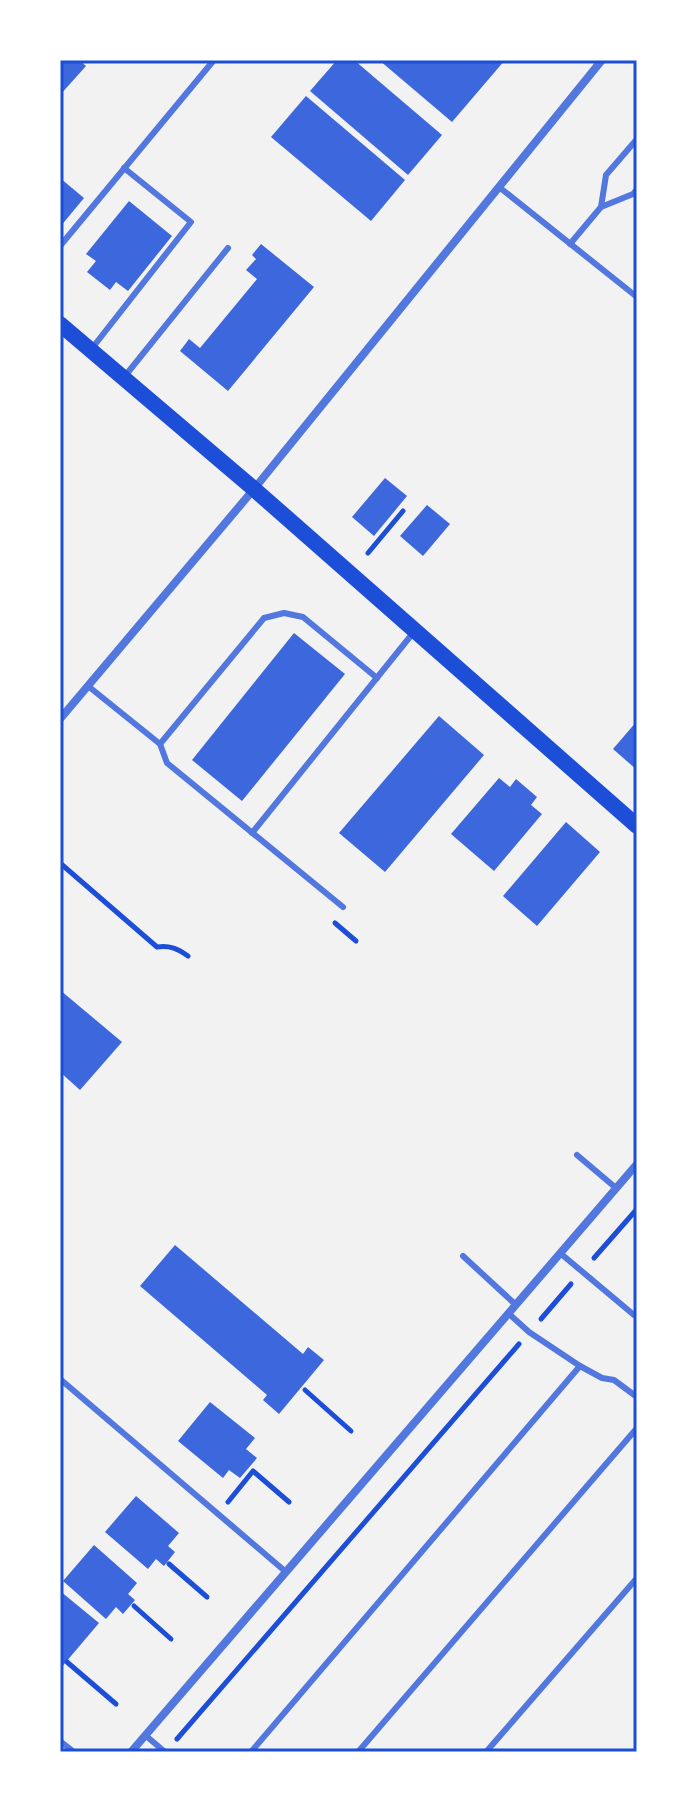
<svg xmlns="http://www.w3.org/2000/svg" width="697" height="1812" font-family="Inter,sans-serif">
<rect width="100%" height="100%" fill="#f2f2f2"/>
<g fill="#3d67dc">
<polygon points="60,60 79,60 86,66 60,95"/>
<polygon points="337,60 354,60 442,135 408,175 310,91"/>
<polygon points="379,60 505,60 452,122"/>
<polygon points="306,96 405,180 371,221 271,137"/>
<polygon points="60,178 84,198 60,227"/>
<polygon points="129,201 172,236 128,291 116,282 110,290 87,272 96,261 86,254"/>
<polygon points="261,244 314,287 228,391 180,351 189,339 200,348 257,279 246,270 256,259 252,255"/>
<polygon points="385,478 407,496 374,536 352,517"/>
<polygon points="427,505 450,524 423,556 400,536"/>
<polygon points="294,633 345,674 242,801 192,760"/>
<polygon points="439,716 484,755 385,872 339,833"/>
<polygon points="637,721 637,770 613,749"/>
<polygon points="499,778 510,787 516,779 537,797 531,805 542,814 494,871 451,834"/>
<polygon points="566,822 600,852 537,926 503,896"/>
<polygon points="60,990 122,1042 80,1090 60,1072"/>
<polygon points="175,1245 303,1354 308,1347 324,1360 279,1414 263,1400 267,1395 140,1286"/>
<polygon points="210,1402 255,1438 246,1449 257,1458 240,1478 229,1470 223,1478 178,1441"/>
<polygon points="136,1496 179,1533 168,1546 175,1552 164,1566 156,1559 148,1569 105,1532"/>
<polygon points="94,1545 137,1583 128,1594 135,1600 123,1614 116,1607 106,1619 63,1581"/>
<polygon points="60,1591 99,1623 60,1669"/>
</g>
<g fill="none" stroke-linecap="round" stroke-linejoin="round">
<g stroke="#1d4ed8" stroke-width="5">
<polyline points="368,553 403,511"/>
<path d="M60 863 157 947C170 945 178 949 188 956"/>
<polyline points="335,923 356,941"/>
<polyline points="594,1258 637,1209"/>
<polyline points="541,1319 571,1284"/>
<polyline points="305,1390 351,1431"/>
<polyline points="228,1502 253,1471 289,1502"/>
<polyline points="169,1564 207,1597"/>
<polyline points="134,1606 171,1639"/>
<polyline points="67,1662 116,1704"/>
<polyline points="177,1739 519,1344"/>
</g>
<g stroke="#5277de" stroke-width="6">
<polyline points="499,187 637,297"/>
<polyline points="601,207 606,175 637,139"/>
<polyline points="570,244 601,207 633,194 637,189"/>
<polyline points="60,246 214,60"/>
<polyline points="93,347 191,222 124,168"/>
<polyline points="125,376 228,248"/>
<polyline points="88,686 160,744 167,763 343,907"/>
<polyline points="160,744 264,618 284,613 303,617 377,678"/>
<polyline points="252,833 413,633"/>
<polyline points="577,1155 616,1188"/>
<polyline points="560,1253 634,1315 637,1312"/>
<polyline points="463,1256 516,1305"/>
<polyline points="508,1313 529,1332 580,1366 602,1378 614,1380 637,1397"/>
<polyline points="60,1379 286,1572"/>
<polyline points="145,1735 165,1752"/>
<polyline points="60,1741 74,1752"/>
<polyline points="251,1752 580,1366"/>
<polyline points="358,1752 637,1428"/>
<polyline points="486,1752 637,1578"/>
</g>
<g stroke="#5277de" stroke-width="8">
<polyline points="60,719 254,489 602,60"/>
<polyline points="131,1752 637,1164"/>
</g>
<polyline stroke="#1d4ed8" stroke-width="16" points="60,324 254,489 637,826"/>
</g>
<rect width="697" height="1812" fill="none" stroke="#ffffff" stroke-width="124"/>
<rect x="62" y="62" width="573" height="1688" fill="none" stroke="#1d4ed8" stroke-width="3"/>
</svg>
